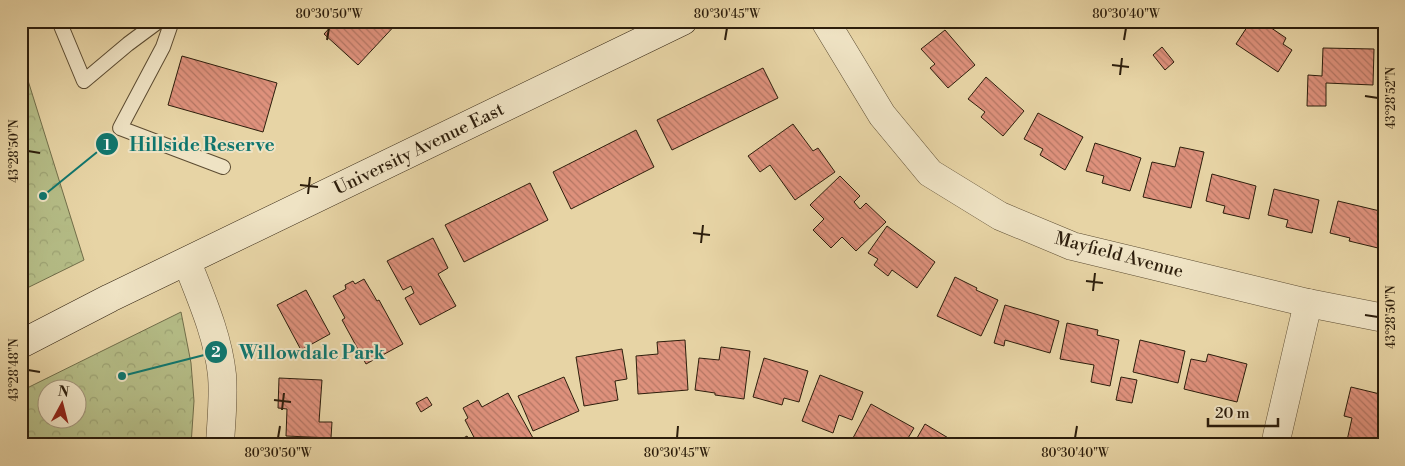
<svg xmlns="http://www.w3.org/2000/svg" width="1405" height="466" font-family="'Libre Bodoni',serif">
<defs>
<pattern id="forest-crowns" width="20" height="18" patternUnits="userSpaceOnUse" patternTransform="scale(1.25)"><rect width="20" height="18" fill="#b5bd87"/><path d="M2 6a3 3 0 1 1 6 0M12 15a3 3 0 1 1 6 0" fill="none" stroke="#9ca273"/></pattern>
<pattern id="building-back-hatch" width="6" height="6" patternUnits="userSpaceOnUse" patternTransform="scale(1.25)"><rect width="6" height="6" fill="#de917c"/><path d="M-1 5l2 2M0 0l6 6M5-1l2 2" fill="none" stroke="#b47664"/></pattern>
</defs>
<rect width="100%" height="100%" fill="#e7d4a5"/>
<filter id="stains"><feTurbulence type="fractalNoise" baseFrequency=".004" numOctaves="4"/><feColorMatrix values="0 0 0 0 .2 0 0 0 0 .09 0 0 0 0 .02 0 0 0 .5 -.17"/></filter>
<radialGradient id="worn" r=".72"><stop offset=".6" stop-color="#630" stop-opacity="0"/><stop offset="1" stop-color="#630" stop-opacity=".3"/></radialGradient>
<g fill="url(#forest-crowns)" stroke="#716e4a" fill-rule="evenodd">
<polygon points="21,58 84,260 21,291"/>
<path d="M181 312 191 363 194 401 191 445H21V391ZM48 388H78V418H48Z"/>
</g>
<g fill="url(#building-back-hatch)" stroke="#2d1e0c">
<polygon points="336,21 399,21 358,65 324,34"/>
<rect x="1183" y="21" width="39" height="6"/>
<polygon points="1251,21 1261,21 1286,38 1283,44 1292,50 1278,72 1236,44"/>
<polygon points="945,30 975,65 948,88 930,68 935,64 921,49"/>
<polygon points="1162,47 1174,62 1165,70 1153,55"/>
<polygon points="1323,48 1374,49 1373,85 1326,83 1326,106 1307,106 1308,75 1322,76"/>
<polygon points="182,56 277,83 263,132 168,105"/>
<polygon points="763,68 778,98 672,150 657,120"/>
<polygon points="986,77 1024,111 1003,136 981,117 985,112 968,99"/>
<polygon points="1038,113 1083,137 1065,170 1040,155 1043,149 1024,139"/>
<polygon points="793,124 813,151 818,148 835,172 795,200 770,165 760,172 748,156"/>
<polygon points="636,130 654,167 571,209 553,172"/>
<polygon points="1095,143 1141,158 1130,191 1102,183 1104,176 1086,171"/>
<polygon points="1180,147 1204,152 1191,208 1143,197 1152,162 1175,167"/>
<polygon points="1212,174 1256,186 1249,219 1223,213 1225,206 1206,201"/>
<polygon points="840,176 860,196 854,202 860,209 866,203 886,222 856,251 842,237 831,248 813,230 824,219 810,205"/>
<polygon points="530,183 548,220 464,262 445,225"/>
<polygon points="1274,189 1319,200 1312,233 1286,227 1288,220 1268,215"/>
<polygon points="1338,201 1384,212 1384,223 1378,248 1349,241 1350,238 1330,233"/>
<polygon points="887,226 935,262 917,288 892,270 888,276 874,265 878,259 868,253"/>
<polygon points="433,238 448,268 438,274 456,306 420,325 405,298 414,293 411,286 403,290 387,261"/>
<polygon points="955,277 977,288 976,290 998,300 981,336 937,316"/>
<polygon points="364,279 377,301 379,300 403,344 366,364 342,320 345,318 333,296 346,289 345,285 353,281 355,284"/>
<polygon points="306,290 330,334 301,350 277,305"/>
<polygon points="1005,305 1059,321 1050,353 1005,340 1004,346 994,343"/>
<polygon points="1067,323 1098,330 1097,335 1119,340 1110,386 1091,382 1094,365 1060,359"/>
<polygon points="685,340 688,390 638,394 636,356 658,354 657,342"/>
<polygon points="1140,340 1185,351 1178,383 1133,372"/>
<polygon points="721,347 750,351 744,399 715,395 715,393 695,390 699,358 719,360"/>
<polygon points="622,349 627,379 615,381 618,400 584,406 576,357"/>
<polygon points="1208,354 1247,364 1237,402 1184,389 1191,359 1206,362"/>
<polygon points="764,358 808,371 799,402 784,398 782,405 753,397"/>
<polygon points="820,375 863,392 852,420 839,415 833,433 802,421"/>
<polygon points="564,377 579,411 533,431 518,396"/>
<polygon points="1121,377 1137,380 1132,403 1116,400"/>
<polygon points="279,378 322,380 319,422 332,422 331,438 286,436 287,409 278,408"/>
<polygon points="1351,387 1384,395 1384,424 1379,445 1346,445 1352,418 1344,416"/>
<polygon points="508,393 533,438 521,445 498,445 494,438 478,445 465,420 468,418 463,408 478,400 482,407"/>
<polygon points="427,397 432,405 421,412 416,403"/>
<polygon points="871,404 914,428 904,445 866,445 853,438"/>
<polygon points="925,424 960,445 913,445"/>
<polygon points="467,436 472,445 451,445"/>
<polygon points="402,438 405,445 383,445"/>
</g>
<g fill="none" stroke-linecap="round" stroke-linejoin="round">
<defs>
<g id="lane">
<polyline points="59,21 84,81 128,44 159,21"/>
<polyline points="172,21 163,47 120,128 223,167"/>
</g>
<g id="street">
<polyline points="825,21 882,115 930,173 1000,216 1072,246 1308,303 1384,318"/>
<path d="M187 262C201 298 218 336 222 375 224 398 221 422 220 445"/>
<polyline points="1277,445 1277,436 1308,303"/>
</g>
<polyline id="secondary" points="21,344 110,298 683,21"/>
</defs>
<use href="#lane" stroke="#5c4c32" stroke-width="16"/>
<use href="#street" stroke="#5c4c32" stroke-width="29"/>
<use href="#secondary" stroke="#2d1e0c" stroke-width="29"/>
<use href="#lane" stroke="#efe3c4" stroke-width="14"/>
<use href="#street" stroke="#efe3c4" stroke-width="28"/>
<use href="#secondary" stroke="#efe3c4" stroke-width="28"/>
</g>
<path fill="none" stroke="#2d1e0c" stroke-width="2" d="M327 40 329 28M725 40 727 28M1124 40 1126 28M1112 65 1129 67M1120 75 1122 58M1365 96 1378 98M28 151 40 153M300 185 318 187M308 194 310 177M693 233 710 235M701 243 703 225M1086 281 1103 283M1093 291 1095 273M1365 315 1378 317M28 370 40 372M274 400 291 402M282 410 284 393M278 438 280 426M677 438 678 426M1075 438 1077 426"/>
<g text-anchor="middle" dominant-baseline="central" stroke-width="4" stroke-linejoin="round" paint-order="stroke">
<g font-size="18" fill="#2d1e0c" stroke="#efe3c4">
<text transform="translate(419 149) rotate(-26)">University Avenue East</text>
<text transform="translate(1119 255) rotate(15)">Mayfield Avenue</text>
</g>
</g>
<path fill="none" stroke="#0f766e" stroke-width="2" d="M43 196L107 144M122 376L216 352"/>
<g fill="#0f766e" stroke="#efe3c4" stroke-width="2">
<circle cx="43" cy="196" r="5"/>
<circle cx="122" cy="376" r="5"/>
<circle cx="107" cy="144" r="12"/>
<circle cx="216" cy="352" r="12"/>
</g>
<g font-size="15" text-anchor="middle" font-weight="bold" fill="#fff">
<text x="107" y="150">1</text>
<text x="216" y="357">2</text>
</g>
<g font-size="19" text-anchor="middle" font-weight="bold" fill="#0f766e" stroke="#efe3c4" stroke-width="4" stroke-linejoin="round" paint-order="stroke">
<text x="202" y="151">Hillside Reserve</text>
<text x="312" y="359">Willowdale Park</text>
</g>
<rect width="1405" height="466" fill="none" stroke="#e7d4a5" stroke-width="55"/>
<g transform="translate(62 404) rotate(7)"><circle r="24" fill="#efe3c4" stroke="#a1947a"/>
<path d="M0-4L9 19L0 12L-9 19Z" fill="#8f2418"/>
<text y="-8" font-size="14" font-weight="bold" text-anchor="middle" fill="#2d1e0c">N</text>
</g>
<path d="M1208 418v8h70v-8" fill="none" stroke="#2d1e0c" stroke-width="2.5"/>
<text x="1215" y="418" font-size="15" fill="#2d1e0c" stroke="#efe3c4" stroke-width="4" paint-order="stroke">20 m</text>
<rect x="28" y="28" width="1350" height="410" fill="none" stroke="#2d1e0c" stroke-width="2"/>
<g font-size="12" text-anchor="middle" fill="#2d1e0c">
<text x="329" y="18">80°30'50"W</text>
<text x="727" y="18">80°30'45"W</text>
<text x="1126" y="18">80°30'40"W</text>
<text transform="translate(1391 98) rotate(-90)" y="4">43°28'52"N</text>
<text transform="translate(14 151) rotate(-90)" y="4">43°28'50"N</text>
<text transform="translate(1391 317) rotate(-90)" y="4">43°28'50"N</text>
<text transform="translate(14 370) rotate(-90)" y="4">43°28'48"N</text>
<text x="278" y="457">80°30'50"W</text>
<text x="677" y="457">80°30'45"W</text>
<text x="1075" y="457">80°30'40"W</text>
</g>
<rect width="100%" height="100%" filter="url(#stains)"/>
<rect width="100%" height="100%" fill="url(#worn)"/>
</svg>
